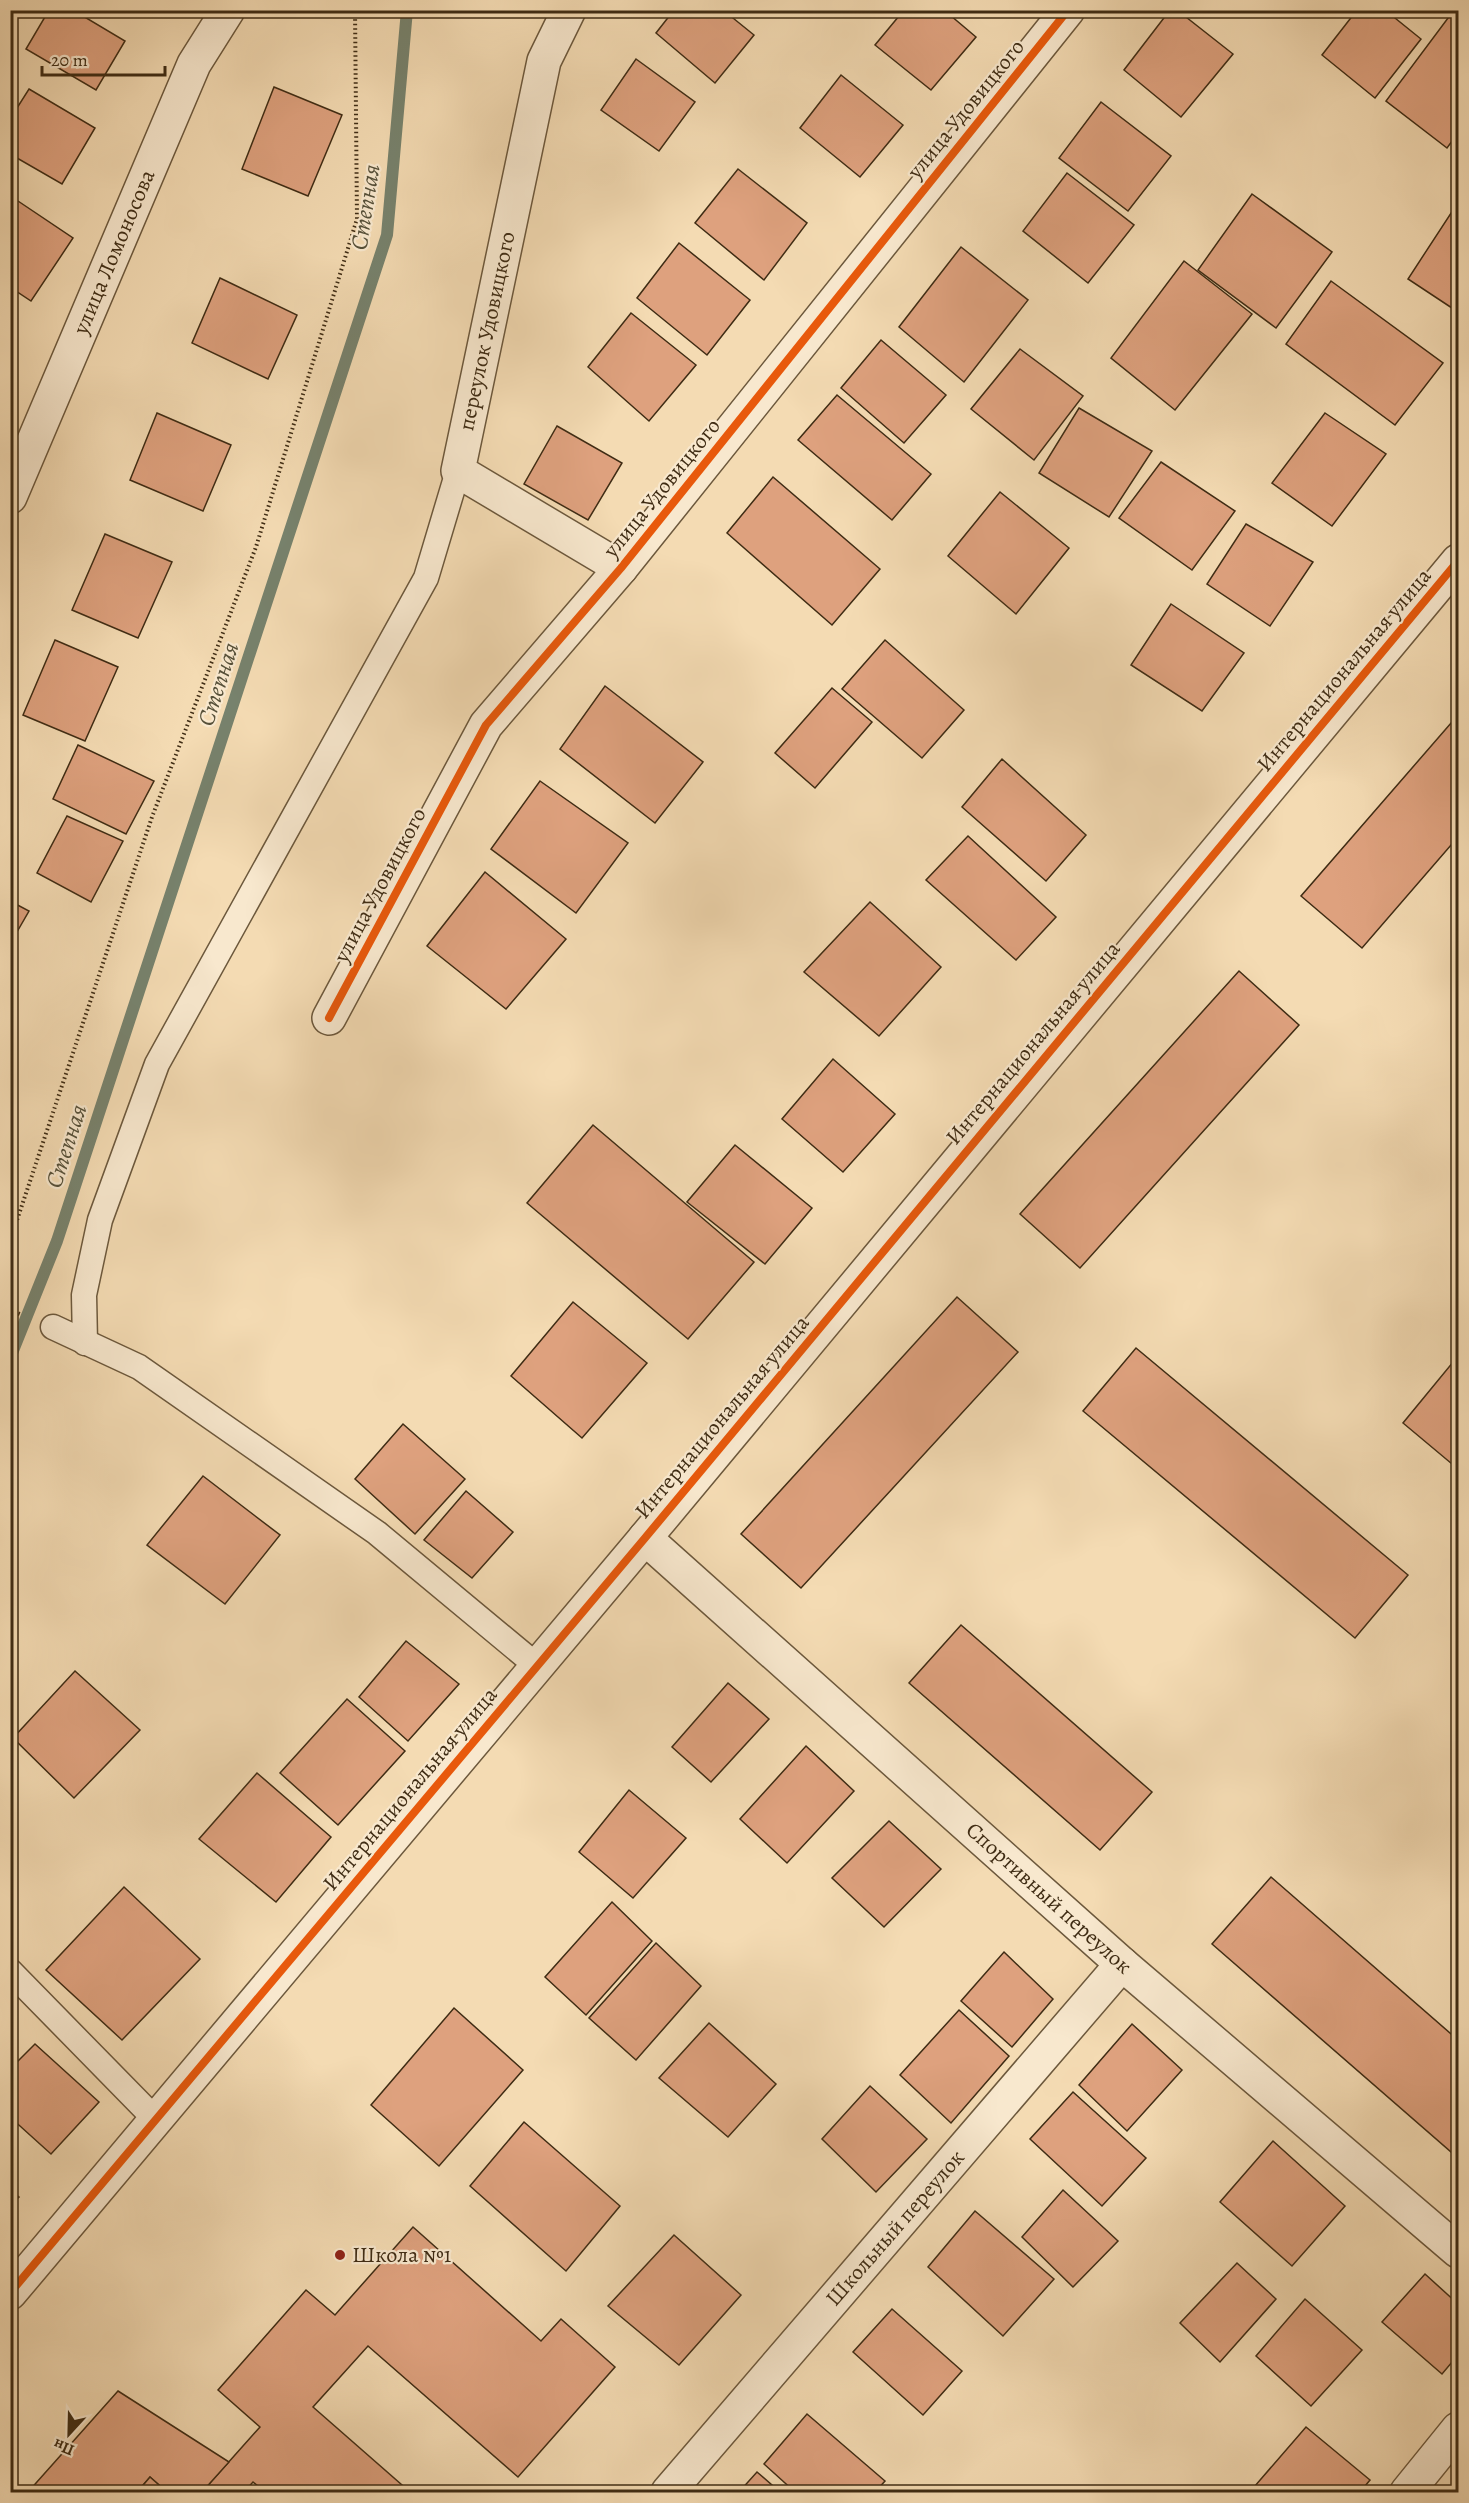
<svg xmlns="http://www.w3.org/2000/svg" width="1469" height="2503" font-family="Alegreya,serif">
<rect width="100%" height="100%" fill="#f4dbb3"/>
<filter id="stains"><feTurbulence type="fractalNoise" baseFrequency=".00333" numOctaves="4"/><feColorMatrix values="0 0 0 0 .2 0 0 0 0 .09 0 0 0 0 .02 0 0 0 .5 -.17"/></filter>
<radialGradient id="worn" r=".72"><stop offset=".6" stop-color="#630" stop-opacity="0"/><stop offset="1" stop-color="#630" stop-opacity=".3"/></radialGradient>
<g fill="none" stroke-linecap="round" stroke-linejoin="round">
<polyline stroke="#77826d" stroke-width="12" points="10,1358 57,1241 387,235 407,10"/>
</g>
<g fill="#dea17e" stroke="#3f2c14" stroke-width="1.5">
<polygon points="49,10 73,10 125,41 96,90 26,49"/>
<polygon points="674,10 723,10 754,35 715,83 656,33"/>
<polygon points="904,10 944,10 976,37 931,90 875,45"/>
<polygon points="1170,10 1177,10 1233,54 1181,117 1124,70"/>
<polygon points="1357,10 1385,10 1421,39 1375,98 1322,55"/>
<polygon points="1454,10 1458,10 1458,133 1447,148 1386,101"/>
<polygon points="636,59 695,102 659,151 601,110"/>
<polygon points="841,75 903,125 860,177 800,128"/>
<polygon points="274,87 342,115 308,196 242,169"/>
<polygon points="29,89 95,128 62,184 10,154 10,119"/>
<polygon points="1101,102 1171,156 1128,211 1059,158"/>
<polygon points="738,169 807,223 764,280 695,223"/>
<polygon points="1067,173 1134,225 1088,283 1023,231"/>
<polygon points="1252,194 1332,252 1276,328 1198,270"/>
<polygon points="12,197 73,238 31,301 10,287 10,200"/>
<polygon points="1455,207 1458,209 1458,312 1408,279"/>
<polygon points="679,243 750,300 707,355 637,298"/>
<polygon points="961,247 1028,300 964,382 899,327"/>
<polygon points="1184,261 1252,314 1175,410 1111,358"/>
<polygon points="220,278 297,315 268,379 192,343"/>
<polygon points="1331,281 1443,363 1395,425 1286,344"/>
<polygon points="631,313 696,365 649,421 588,367"/>
<polygon points="881,340 946,395 904,443 841,388"/>
<polygon points="1020,349 1083,396 1034,460 971,409"/>
<polygon points="837,395 931,474 892,520 798,440"/>
<polygon points="1079,408 1152,451 1109,517 1039,473"/>
<polygon points="157,413 231,445 203,511 130,480"/>
<polygon points="1325,413 1386,454 1332,526 1272,483"/>
<polygon points="557,426 622,463 588,520 524,484"/>
<polygon points="1161,462 1235,511 1192,570 1119,518"/>
<polygon points="773,477 880,569 832,625 727,533"/>
<polygon points="1000,492 1069,548 1016,614 948,556"/>
<polygon points="1246,524 1313,562 1270,626 1207,584"/>
<polygon points="105,534 172,562 138,638 72,610"/>
<polygon points="1171,604 1244,653 1202,711 1131,665"/>
<polygon points="55,640 118,667 85,741 23,715"/>
<polygon points="885,640 964,710 922,758 842,689"/>
<polygon points="605,686 703,762 655,823 560,749"/>
<polygon points="832,688 872,722 815,788 775,753"/>
<polygon points="1458,715 1458,837 1362,948 1301,896"/>
<polygon points="78,745 154,781 126,834 53,799"/>
<polygon points="1002,759 1086,835 1046,881 962,807"/>
<polygon points="540,781 628,843 576,913 491,849"/>
<polygon points="67,816 123,841 91,902 37,873"/>
<polygon points="968,836 1056,917 1016,960 926,880"/>
<polygon points="485,872 566,939 506,1009 427,946"/>
<polygon points="10,901 29,911 10,944"/>
<polygon points="870,902 941,967 879,1036 804,972"/>
<polygon points="1239,971 1299,1025 1080,1268 1020,1214"/>
<polygon points="833,1059 895,1114 843,1172 782,1119"/>
<polygon points="593,1125 754,1262 688,1339 527,1203"/>
<polygon points="735,1145 812,1208 765,1264 687,1202"/>
<polygon points="957,1297 1018,1352 801,1588 741,1534"/>
<polygon points="573,1302 647,1363 582,1438 511,1376"/>
<polygon points="1136,1348 1408,1575 1355,1638 1083,1411"/>
<polygon points="1458,1356 1458,1469 1403,1423"/>
<polygon points="403,1424 465,1479 415,1534 355,1479"/>
<polygon points="203,1476 280,1535 225,1604 147,1545"/>
<polygon points="466,1491 513,1532 472,1578 424,1540"/>
<polygon points="961,1625 1152,1792 1100,1850 909,1683"/>
<polygon points="406,1641 459,1684 408,1741 359,1697"/>
<polygon points="75,1671 140,1730 74,1798 13,1738"/>
<polygon points="728,1683 769,1719 711,1782 672,1747"/>
<polygon points="347,1699 405,1751 338,1825 280,1773"/>
<polygon points="806,1746 854,1791 787,1863 740,1819"/>
<polygon points="257,1773 331,1837 276,1902 199,1839"/>
<polygon points="629,1790 686,1838 633,1898 579,1852"/>
<polygon points="889,1821 941,1869 884,1927 832,1878"/>
<polygon points="1271,1877 1458,2040 1458,2158 1212,1944"/>
<polygon points="124,1887 200,1959 122,2040 46,1970"/>
<polygon points="612,1902 652,1941 586,2015 545,1977"/>
<polygon points="656,1943 701,1986 636,2060 589,2018"/>
<polygon points="1004,1952 1053,1999 1012,2047 961,2001"/>
<polygon points="454,2008 523,2070 439,2166 371,2105"/>
<polygon points="959,2010 1009,2056 951,2123 900,2075"/>
<polygon points="709,2023 776,2084 728,2137 659,2078"/>
<polygon points="1132,2024 1182,2070 1127,2131 1079,2085"/>
<polygon points="35,2044 99,2102 51,2154 10,2117 10,2069"/>
<polygon points="870,2086 927,2139 876,2192 822,2139"/>
<polygon points="1073,2092 1146,2158 1102,2206 1030,2139"/>
<polygon points="524,2122 620,2206 566,2271 470,2186"/>
<polygon points="1273,2141 1345,2206 1292,2266 1220,2202"/>
<polygon points="10,2190 19,2197 10,2205"/>
<polygon points="1063,2190 1118,2241 1073,2287 1022,2237"/>
<polygon points="975,2211 1054,2279 1003,2336 928,2267"/>
<polygon points="413,2227 541,2341 561,2319 615,2367 518,2477 368,2346 313,2407 410,2492 265,2492 253,2482 244,2492 202,2492 260,2427 218,2390 306,2290 335,2315"/>
<polygon points="674,2235 741,2295 679,2365 608,2306"/>
<polygon points="1237,2263 1276,2299 1220,2362 1180,2323"/>
<polygon points="1425,2274 1458,2304 1458,2355 1442,2374 1382,2322"/>
<polygon points="1305,2299 1362,2350 1311,2406 1256,2356"/>
<polygon points="892,2309 962,2371 923,2415 853,2352"/>
<polygon points="118,2391 229,2462 202,2492 167,2492 150,2477 137,2492 28,2492"/>
<polygon points="807,2414 885,2481 875,2492 795,2492 764,2464"/>
<polygon points="1306,2427 1370,2480 1360,2492 1261,2492 1254,2487"/>
<polygon points="757,2472 780,2492 739,2492"/>
<polygon points="150,2477 167,2492 141,2492 139,2490"/>
</g>
<g fill="none" stroke-linecap="round" stroke-linejoin="round">
<defs>
<g id="lane">
<polyline points="53,1327 139,1367 377,1533 537,1666"/>
<polyline points="85,1343 84,1295 100,1220 157,1064 426,578 458,471"/>
<polyline points="10,1971 156,2120"/>
</g>
<g id="street">
<polyline points="569,10 544,61 458,471 621,568"/>
<polyline points="10,497 194,64 228,10"/>
<polyline points="329,1018 486,725 621,568 1068,10"/>
<polyline points="645,1538 1122,1964 1458,2251"/>
<polyline points="10,2293 645,1538 1458,561"/>
<polyline points="668,2492 1122,1964"/>
<polyline points="1407,2492 1458,2429"/>
</g>
</defs>
<use href="#lane" stroke="#6c583c" stroke-width="27"/>
<use href="#street" stroke="#6c583c" stroke-width="36"/>
<g stroke="#3f2c14" stroke-width="4" stroke-dasharray="1.5 3" stroke-linecap="butt">
<polyline points="10,1241 152,817 256,547 357,219 355,10"/>
<polyline points="10,1310 22,1315"/>
</g>
<use href="#lane" stroke="#f8e8ce" stroke-width="24"/>
<use href="#street" stroke="#f8e8ce" stroke-width="33"/>
<defs>
<g id="cycleway">
<polyline points="329,1018 486,725 621,568 1068,10"/>
<polyline points="10,2293 645,1538 1458,561"/>
</g>
</defs>
<use href="#cycleway" stroke="#f8e8ce" stroke-width="11"/>
<use href="#cycleway" stroke="#e8590c" stroke-width="8"/>
</g>
<circle fill="#8f2418" stroke="#f8e8ce" stroke-width="2" cx="340" cy="2255" r="6"/>
<g text-anchor="middle" dominant-baseline="central" stroke-width="4.5" stroke-linejoin="round" paint-order="stroke">
<g font-size="22" fill="#3f2c14" stroke="#f8e8ce">
<text transform="translate(966 109) rotate(-51)">улица Удовицкого</text>
<text transform="translate(114 252) rotate(-67)">улица Ломоносова</text>
<text transform="translate(487 331) rotate(-78)">переулок Удовицкого</text>
<text transform="translate(662 488) rotate(-51)">улица Удовицкого</text>
<text transform="translate(1344 670) rotate(-50)">Интернациональная улица</text>
<text transform="translate(380 885) rotate(-62)">улица Удовицкого</text>
<text transform="translate(1033 1043) rotate(-50)">Интернациональная улица</text>
<text transform="translate(722 1417) rotate(-50)">Интернациональная улица</text>
<text transform="translate(410 1789) rotate(-50)">Интернациональная улица</text>
<text transform="translate(1049 1898) rotate(42)">Спортивный переулок</text>
<text transform="translate(895 2228) rotate(-49)">Школьный переулок</text>
</g>
<g font-size="22" fill="#3f2c14" stroke="#f8e8ce" text-anchor="start">
<text x="352" y="2255">Школа №1</text>
</g>
<g font-size="24" font-style="italic" fill="#565039" stroke="#f8e8ce">
<text transform="translate(365 207) rotate(-81)">Степная</text>
<text transform="translate(218 684) rotate(-72)">Степная</text>
<text transform="translate(66 1146) rotate(-72)">Степная</text>
</g>
</g>
<rect width="1469" height="2503" fill="none" stroke="#f4dbb3" stroke-width="36"/>
<rect x="12" y="12" width="1445" height="2479" fill="none" stroke="#3f2c14" stroke-width="3"/>
<rect x="18" y="18" width="1433" height="2467" fill="none" stroke="#3f2c14" stroke-width="1.5"/>
<g transform="translate(69 2434) rotate(202)" stroke="#f8e8ce" stroke-width="4.5" paint-order="stroke">
<path d="M0-4.5L10 22L0 15L-10 22Z" fill="#3f2c14"/>
<text y="-9" font-size="16" font-weight="bold" text-anchor="middle" fill="#3f2c14">Пн</text>
</g>
<path d="M42 66v9h123v-9" fill="none" stroke="#3f2c14" stroke-width="3"/>
<text x="51" y="66" font-size="18" fill="#3f2c14" stroke="#f8e8ce" stroke-width="4.5" paint-order="stroke">20 m</text>
<rect width="100%" height="100%" filter="url(#stains)"/>
<rect width="100%" height="100%" fill="url(#worn)"/>
</svg>
